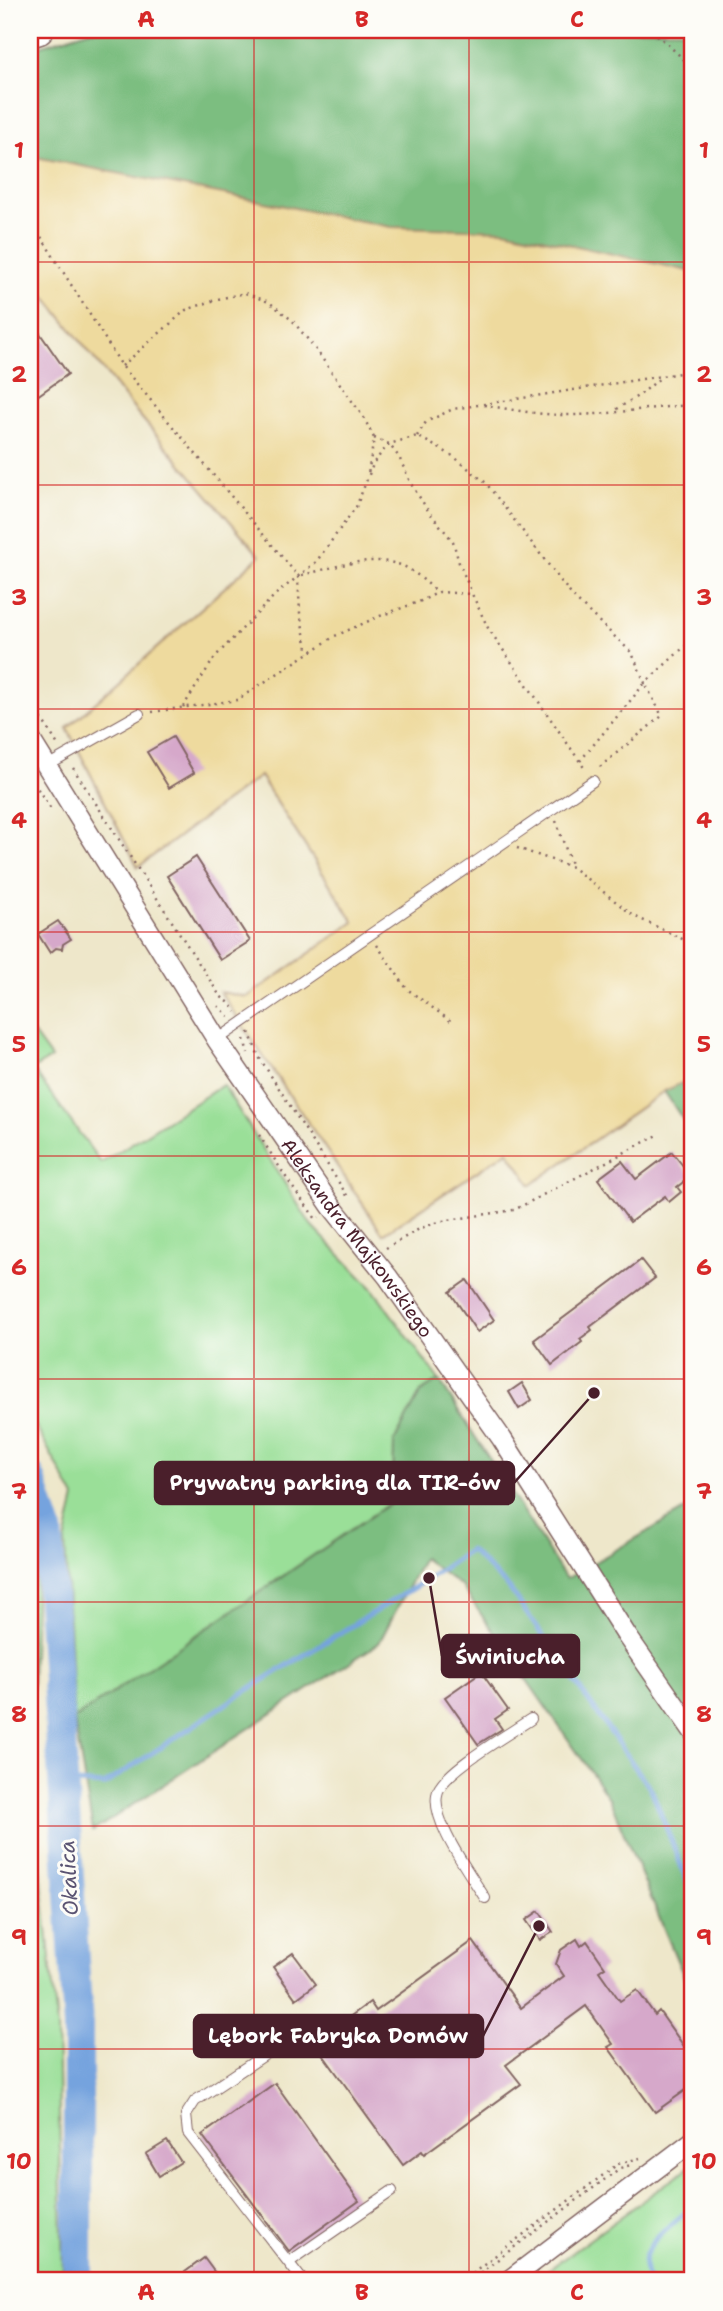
<svg xmlns="http://www.w3.org/2000/svg" width="723" height="2311" font-family="'Shantell Sans',sans-serif">
<rect width="100%" height="100%" fill="#fdfcf7"/>
<filter id="ink" filterUnits="userSpaceOnUse"><feTurbulence type="fractalNoise" baseFrequency=".0143" numOctaves="2"/><feDisplacementMap in="SourceGraphic" scale="14" xChannelSelector="R" yChannelSelector="G"/><feConvolveMatrix kernelMatrix="1 2 1 2 8 2 1 2 1" color-interpolation-filters="sRGB"/></filter>
<filter id="wash" filterUnits="userSpaceOnUse"><feTurbulence type="fractalNoise" baseFrequency=".00686" numOctaves="4" result="noise"/><feDisplacementMap in="SourceGraphic" scale="28" xChannelSelector="R" yChannelSelector="G"/><feGaussianBlur stdDeviation="1.57" result="paint"/><feColorMatrix in="noise" values="0 0 0 0 0 0 0 0 0 0 0 0 0 0 0 0 0 1.4 0 .05"/><feComposite in="paint" operator="in"/></filter>
<g filter="url(#wash)">
<rect width="100%" height="100%" fill="#eee7ca"/>
<g fill="#9adf98" stroke="#727f62" stroke-width="2">
<polygon points="30,1029 51,1058 33,1069 101,1163 223,1085 311,1225 372,1288 439,1380 421,1392 394,1442 393,1501 74,1719 65,1542 75,1498 30,1416"/>
<polygon points="30,1504 38,1517 30,1742"/>
<polygon points="30,1761 57,2027 63,2281 30,2281"/>
<polygon points="693,2164 693,2281 533,2281"/>
</g>
<g fill="#7bbe80" stroke="#626e56" stroke-width="2">
<polygon points="91,30 693,30 693,272 518,233 391,227 30,156 30,49"/>
<polygon points="693,1078 693,1135 664,1091"/>
<polygon points="439,1380 566,1579 693,1505 693,1998 609,1798 462,1587 423,1558 379,1643 93,1831 74,1719 393,1501 394,1442 421,1392"/>
</g>
<polygon fill="#eeda9e" stroke="#9c7c64" stroke-width="2" points="30,156 391,227 504,230 693,272 693,1078 664,1091 531,1185 508,1151 383,1234 220,992 247,997 354,922 260,776 138,867 67,728 260,556 134,409 30,277"/>
<g fill="none" stroke-linecap="round" stroke-linejoin="round">
<g stroke="#75a3de" stroke-width="5">
<polyline points="63,1782 104,1785 241,1694 429,1578 470,1550 509,1588 652,1791 693,1896"/>
<path d="M651 2281C626 2252 674 2224 693 2206"/>
</g>
<polyline stroke="#75a3de" stroke-width="30" points="30,1477 48,1531 78,2026 78,2281"/>
</g>
<g id="blocks">
<g fill="#d6a8ca">
<polygon points="30,319 68,374 30,401 30,365 35,361 30,353"/>
<polygon points="173,737 194,773 169,788 147,752"/>
<polygon points="196,857 250,941 220,960 167,876"/>
<polygon points="58,921 71,939 63,944 62,949 56,948 50,953 38,934"/>
<polygon points="672,1152 691,1176 677,1187 681,1192 669,1202 665,1196 630,1222 598,1179 622,1161 636,1179"/>
<polygon points="641,1260 655,1278 590,1327 592,1330 580,1339 582,1342 552,1365 534,1340"/>
<polygon points="467,1280 494,1320 477,1332 450,1292"/>
<polygon points="522,1383 532,1400 519,1409 509,1392"/>
<polygon points="481,1672 508,1710 495,1719 502,1729 478,1744 445,1697"/>
<polygon points="539,1911 553,1932 540,1940 526,1920"/>
<polygon points="577,1939 581,1946 587,1941 605,1967 599,1971 620,2001 637,1990 655,2015 659,2011 693,2059 693,2085 655,2112 608,2047 613,2044 586,2006 506,2065 521,2084 424,2154 422,2151 403,2165 316,2045 335,2031 333,2029 370,2002 376,2011 473,1941 521,2008 564,1976 556,1964 561,1950"/>
<polygon points="293,1953 316,1984 296,1999 273,1967"/>
<polygon points="275,2083 359,2201 289,2251 202,2135"/>
<polygon points="167,2141 181,2162 159,2176 146,2154"/>
<polygon points="204,2258 221,2281 173,2281"/>
</g>
</g>
</g>
<g filter="url(#ink)">
<use href="#blocks" fill-opacity="0" stroke="#836563" stroke-width="2"/>
<g fill="none" stroke-linecap="round" stroke-linejoin="round">
<defs>
<g id="lane">
<polyline points="47,766 139,714"/>
<polyline points="217,1040 593,781"/>
<path d="M485 1898C471 1875 428 1818 438 1791 447 1769 509 1734 531 1719"/>
<polyline points="290,2038 195,2101 186,2115 188,2133 303,2281"/>
<polyline points="289,2262 392,2191"/>
</g>
<g id="street">
<path id="s1" d="M30 739 217 1040 332 1207 388 1277 502 1439 627 1636 693 1731"/>
<polyline points="508,2281 693,2141"/>
</g>
<polyline id="secondary" points="30,33 39,30"/>
</defs>
<use href="#lane" stroke="#836563" stroke-width="12"/>
<use href="#street" stroke="#836563" stroke-width="22"/>
<use href="#secondary" stroke="#836563" stroke-width="31"/>
<g stroke="#836563" stroke-width="2.5" stroke-dasharray="2 5" stroke-linecap="butt">
<polyline points="652,30 693,68"/>
<polyline points="30,219 122,366 298,576 300,613 308,653"/>
<polyline points="122,366 186,310 218,299 245,293 269,302 292,320 314,347 364,418 374,438 368,474"/>
<path d="M484 405C514 410 545 416 575 415 615 414 654 407 693 405"/>
<polyline points="617,409 641,394 660,378"/>
<polyline points="417,436 426,422 453,409 693,371"/>
<polyline points="374,438 389,444 399,457 411,484 429,512 453,541 459,563 472,593"/>
<path d="M302 575C333 568 371 553 403 566 415 571 427 584 438 592"/>
<polyline points="30,700 58,745"/>
<polyline points="183,707 215,657 275,595 316,562 356,507 374,462 389,444 417,436 453,456 486,483 573,597 632,653 645,683 693,639"/>
<polyline points="30,712 35,721"/>
<polyline points="152,712 237,700 335,636 380,616 421,601 439,592 472,594 488,628 585,769"/>
<polyline points="580,761 645,683 662,716 596,770"/>
<polyline points="73,768 220,996 231,1004 236,1012"/>
<polyline points="30,777 52,811"/>
<polyline points="556,821 572,867"/>
<polyline points="517,848 572,867 634,916 693,944"/>
<polyline points="377,945 407,989 452,1022"/>
<polyline points="218,1006 229,1016"/>
<polyline points="249,1032 259,1057 348,1197"/>
<polyline points="244,1039 248,1053"/>
<polyline points="259,1135 291,1185 316,1219 319,1217"/>
<polyline points="386,1248 421,1228 442,1221 514,1210 658,1135"/>
<polyline points="686,1748 693,1759"/>
<polyline points="461,2281 618,2164 640,2158"/>
<polyline points="469,2281 620,2168 631,2165"/>
</g>
<use href="#lane" stroke="#fff" stroke-width="10"/>
<use href="#street" stroke="#fff" stroke-width="19"/>
<use href="#secondary" stroke="#fff" stroke-width="28"/>
</g>
</g>
<path fill="none" stroke="#d62828" stroke-width="2" stroke-opacity="0.55" d="M254 30V2281M469 30V2281M30 262H693M30 485H693M30 709H693M30 932H693M30 1156H693M30 1379H693M30 1602H693M30 1826H693M30 2049H693"/>
<g text-anchor="middle" dominant-baseline="central" stroke-width="6" stroke-linejoin="round" paint-order="stroke">
<g font-size="19" fill="#4a1f2b" stroke="#fdfcf7">
<text stroke="none"><textPath href="#s1" startOffset="597">Aleksandra Majkowskiego</textPath></text>
</g>
<g font-size="21" font-style="italic" fill="#5b5473" stroke="#fdfcf7">
<text transform="translate(69 1878) rotate(-93)">Okalica</text>
</g>
</g>
<path fill="none" stroke="#4a1f2b" stroke-width="2.5" d="M594 1393L514 1483M429 1578L442 1656M539 1926L483 2036"/>
<g fill="#4a1f2b" stroke="#fdfcf7" stroke-width="2.5">
<circle cx="594" cy="1393" r="7"/>
<circle cx="429" cy="1578" r="7"/>
<circle cx="539" cy="1926" r="7"/>
</g>
<g fill="#4a1f2b" stroke="#4a1f2b" stroke-width="2.5">
<rect x="155" y="1462" width="359" height="42" rx="7"/>
<rect x="442" y="1635" width="137" height="42" rx="7"/>
<rect x="194" y="2015" width="289" height="42" rx="7"/>
</g>
<g font-size="21" text-anchor="middle" font-weight="bold" fill="#fff">
<text x="335" y="1490">Prywatny parking dla TIR-ów</text>
<text x="510" y="1664">Świniucha</text>
<text x="338" y="2043">Lębork Fabryka Domów</text>
</g>
<rect width="723" height="2311" fill="none" stroke="#fdfcf7" stroke-width="77"/>
<rect x="38" y="38" width="646" height="2234" fill="none" stroke="#d62828" stroke-width="2.5"/>
<g font-size="23" text-anchor="middle" font-weight="bold" fill="#d62828">
<text x="146" y="27">A</text>
<text x="362" y="27">B</text>
<text x="577" y="27">C</text>
<text x="19" y="158">1</text>
<text x="704" y="158">1</text>
<text x="19" y="382">2</text>
<text x="704" y="382">2</text>
<text x="19" y="605">3</text>
<text x="704" y="605">3</text>
<text x="19" y="828">4</text>
<text x="704" y="828">4</text>
<text x="19" y="1052">5</text>
<text x="704" y="1052">5</text>
<text x="19" y="1275">6</text>
<text x="704" y="1275">6</text>
<text x="19" y="1499">7</text>
<text x="704" y="1499">7</text>
<text x="19" y="1722">8</text>
<text x="704" y="1722">8</text>
<text x="19" y="1945">9</text>
<text x="704" y="1945">9</text>
<text x="19" y="2169">10</text>
<text x="704" y="2169">10</text>
<text x="146" y="2300">A</text>
<text x="362" y="2300">B</text>
<text x="577" y="2300">C</text>
</g>
</svg>
